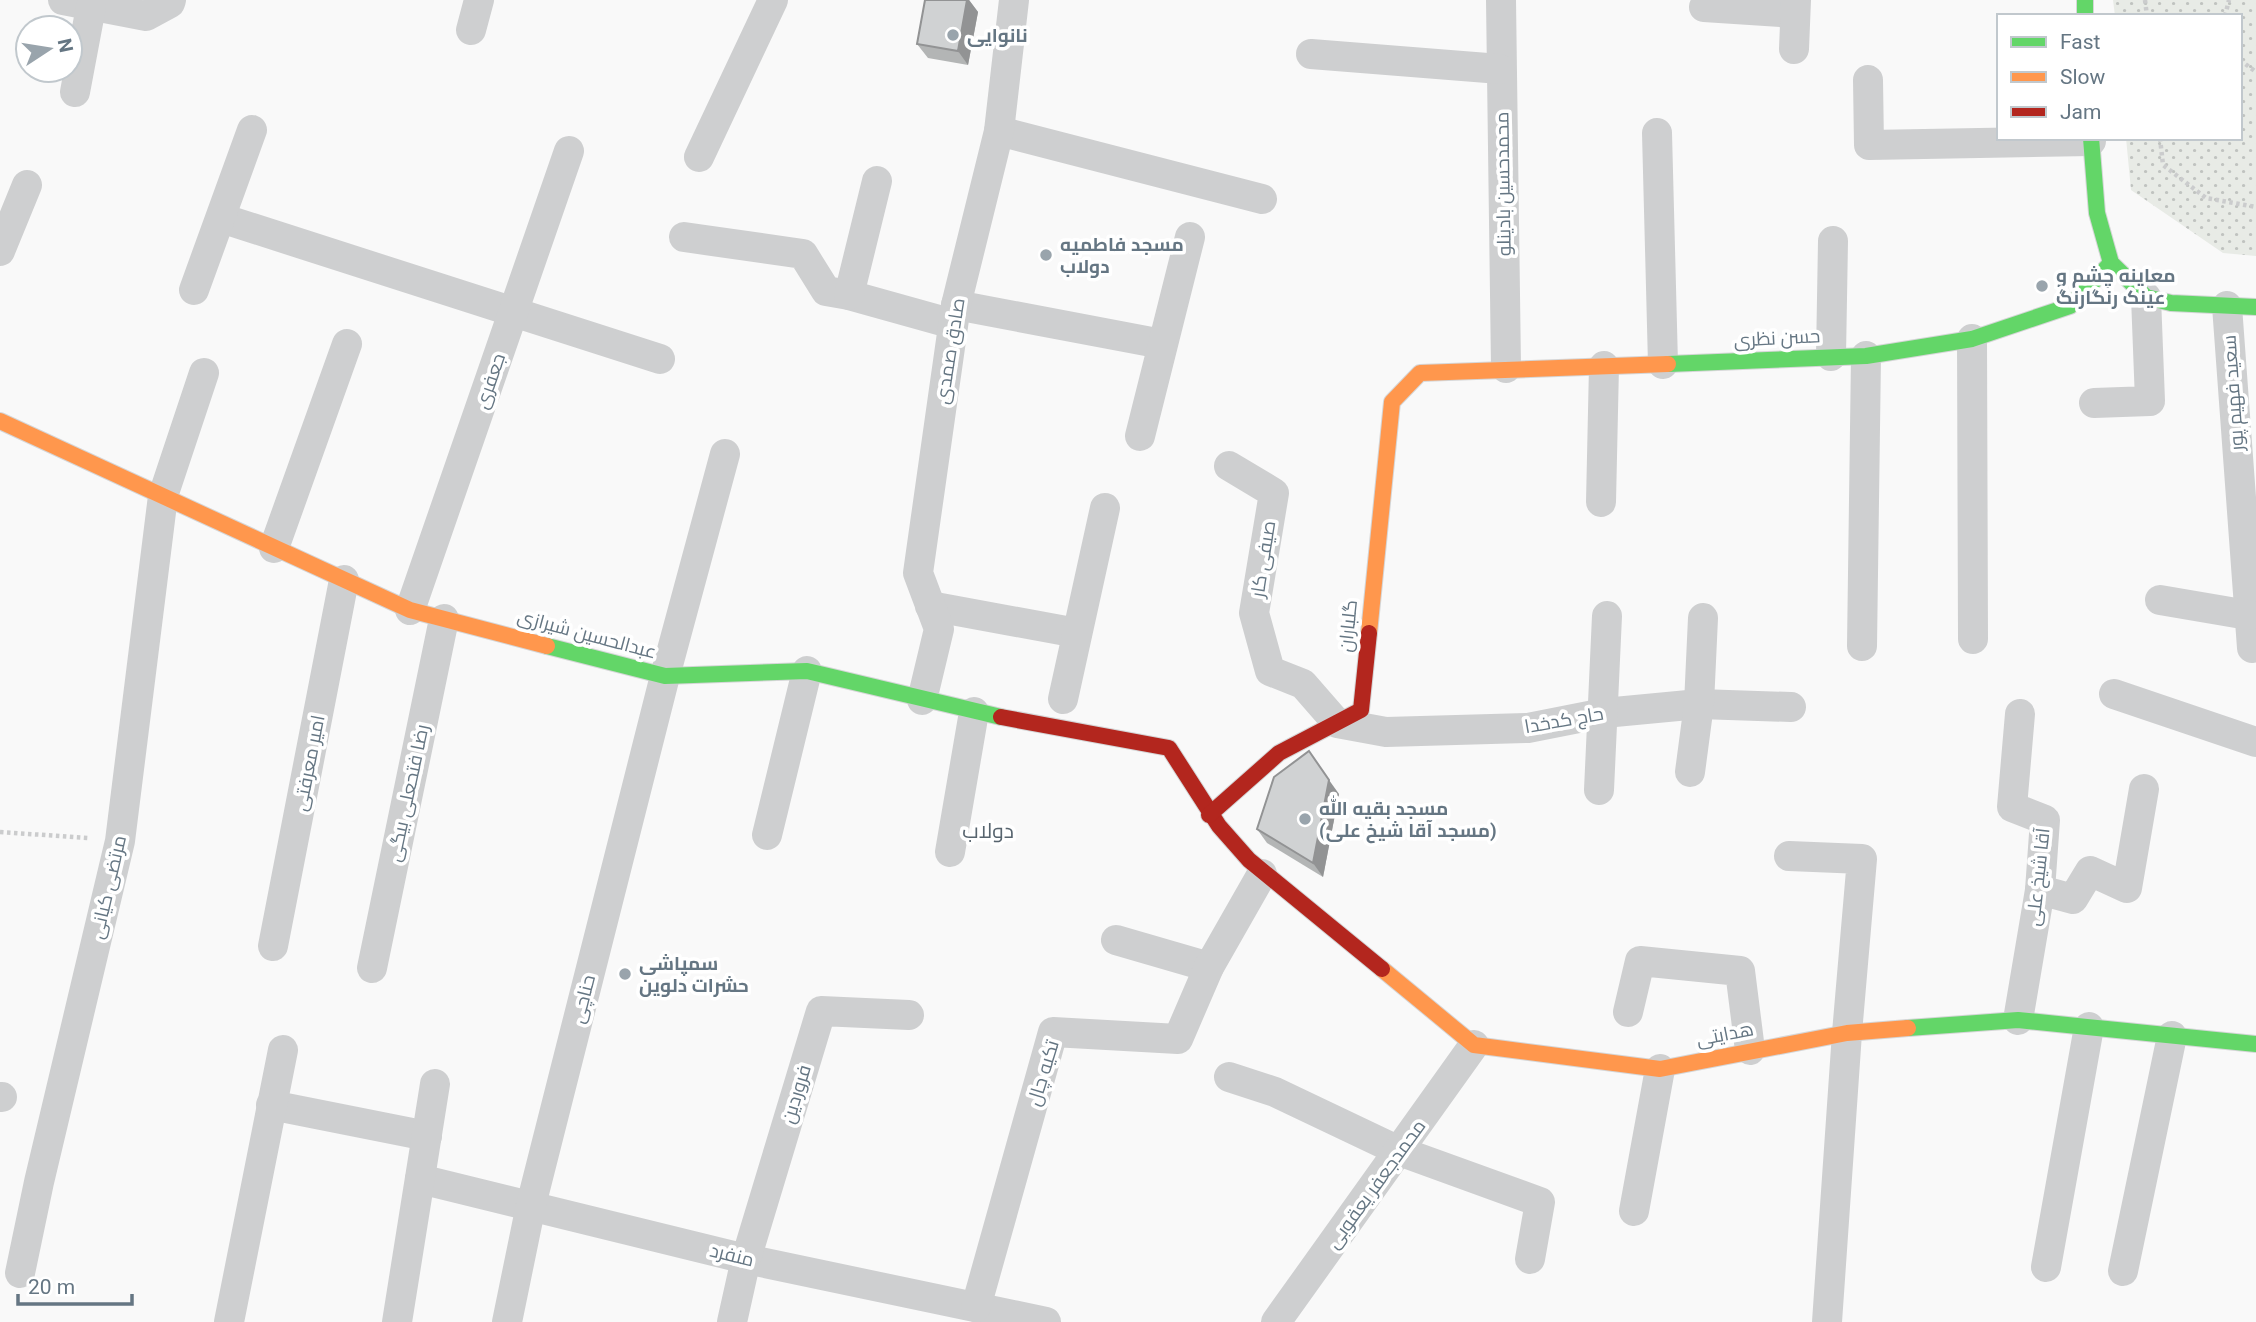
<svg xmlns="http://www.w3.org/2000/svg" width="2256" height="1322" font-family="Roboto,Cairo,sans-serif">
<defs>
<pattern id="park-dots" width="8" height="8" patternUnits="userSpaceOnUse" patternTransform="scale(1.75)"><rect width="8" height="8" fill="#e8ebe6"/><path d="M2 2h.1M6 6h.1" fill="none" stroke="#c0c3c0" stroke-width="1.8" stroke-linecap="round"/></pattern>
</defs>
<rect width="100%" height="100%" fill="#f9f9f9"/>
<polygon fill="url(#park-dots)" points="2113,0 2256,0 2256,256 2223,253 2131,190 2126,138 2240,138 2240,16 2115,16"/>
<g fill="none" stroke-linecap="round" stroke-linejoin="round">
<defs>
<g id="fast">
<polyline points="2085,0 2085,16"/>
<polyline points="2091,138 2097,213 2111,263 2146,297 2171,303 2256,307"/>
<polyline points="1668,364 1866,356 1972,339 2070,306 2111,263"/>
<polyline points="547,646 665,676 807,671 1001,717"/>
<polyline points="1908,1028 2018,1020 2256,1044"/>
</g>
<g id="slow">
<polyline points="0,421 410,610 547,646"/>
<polyline points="1369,633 1392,402 1420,373 1668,364"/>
<polyline points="1382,969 1474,1045 1660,1069 1847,1033 1908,1028"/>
</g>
<g id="jam">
<polyline points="1001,717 1169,748 1219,826 1249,860 1382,969"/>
<polyline points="1209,815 1279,753 1361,710 1369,633"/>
</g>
</defs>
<use href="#fast" stroke="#d5d6d7" stroke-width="18"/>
<use href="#slow" stroke="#d5d6d7" stroke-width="18"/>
<use href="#jam" stroke="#d5d6d7" stroke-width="18"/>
<g stroke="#cbcccd" stroke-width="4.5" stroke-dasharray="3.5 3.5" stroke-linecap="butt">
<polyline points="2145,0 2147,16"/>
<polyline points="2225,16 2229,0"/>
<polyline points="2240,60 2256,72"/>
<polyline points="2160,138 2163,165 2206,198 2256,207"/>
<polyline points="0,832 88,838"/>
</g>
<g stroke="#cecfd0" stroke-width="30">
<polyline points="63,0 146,16 170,3 171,0"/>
<polyline points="1501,0 1506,368"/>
<polyline points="1704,7 1795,13"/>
<polyline points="471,30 479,0"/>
<polyline points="1794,49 1796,0"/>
<polyline points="1311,54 1500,69"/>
<polyline points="1868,80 1869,145 2091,141"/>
<polyline points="75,92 91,7"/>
<polyline points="999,131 1262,199"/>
<polyline points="1657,133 1663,364"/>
<polyline points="699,157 773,0"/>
<polyline points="221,218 660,359"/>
<polyline points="684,237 803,254 826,291 849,295 953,324"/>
<polyline points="0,251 27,185"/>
<polyline points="194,290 252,130"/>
<polyline points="849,295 877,181"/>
<polyline points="956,305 1162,344"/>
<polyline points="2227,306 2252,648"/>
<polyline points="1972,339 1973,639"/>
<polyline points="1831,356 1833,241"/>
<polyline points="2094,403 2150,401 2146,297"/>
<polyline points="1140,436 1190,237"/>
<polyline points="1229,466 1274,493 1254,613 1270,671 1303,684 1337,723 1386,732 1528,728 1604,713 1699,704 1791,707"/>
<polyline points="1601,502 1604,366"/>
<polyline points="274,548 347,344"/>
<polyline points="2160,600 2248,615"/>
<polyline points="930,606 1077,633"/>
<polyline points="410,610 569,151"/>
<polyline points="1862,646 1866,356"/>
<polyline points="2114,694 2256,742"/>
<polyline points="1063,699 1105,508"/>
<polyline points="922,700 939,629 918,573 956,305 999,131 1014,0"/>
<polyline points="1690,772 1699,704 1703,618"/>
<polyline points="1599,790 1607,616"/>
<polyline points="767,835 807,671"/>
<polyline points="950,852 974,712"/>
<polyline points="1789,856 1862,859 1847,1033 1827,1322"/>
<polyline points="2040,890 2073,899 2090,871 2127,888 2144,789"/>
<polyline points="1116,940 1209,967"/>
<polyline points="273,946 344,580"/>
<polyline points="372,968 444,619"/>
<polyline points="1628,1012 1640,961 1740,971 1750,1050"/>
<polyline points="2018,1020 2040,890 2045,820 2012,807 2020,714"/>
<polyline points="1229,1077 1275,1092 1399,1151 1540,1202 1530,1259"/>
<polyline points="0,1097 2,1097"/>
<polyline points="271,1105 427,1136"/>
<polyline points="420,1179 746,1259 1046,1322"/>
<polyline points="1634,1211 1660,1069"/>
<polyline points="2046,1267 2089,1027"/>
<polyline points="2123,1271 2172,1036"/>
<polyline points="20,1273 39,1182 120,841 163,496 204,373"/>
<polyline points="976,1307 1053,1032 1178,1039 1209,967 1262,874"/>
<polyline points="229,1322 283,1050"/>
<polyline points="397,1322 435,1084"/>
<polyline points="507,1322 531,1205 665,676 725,454"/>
<polyline points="732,1322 746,1259 821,1011 909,1015"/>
<polyline points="1276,1322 1474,1045"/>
</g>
<use href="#fast" stroke="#63d668" stroke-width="16"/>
<use href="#slow" stroke="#ff974d" stroke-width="16"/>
<use href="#jam" stroke="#b3261e" stroke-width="16"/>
</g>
<g fill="#b3b5b5">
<polygon points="925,0 969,0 978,12 968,65 928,58 917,44"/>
<polygon points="1339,794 1323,877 1267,843 1257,829"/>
</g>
<g fill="#929394">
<polygon points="967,0 969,0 978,12 968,65 958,51"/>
<polygon points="1329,780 1339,794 1323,877 1313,863"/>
</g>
<g fill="#d0d2d3" stroke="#929394" stroke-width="2">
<polygon points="925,0 967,0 958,51 917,44"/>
<polygon points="1309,751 1329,780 1313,863 1257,829 1274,777"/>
</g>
<g fill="#99a4ac" stroke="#fff" stroke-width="2.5">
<circle cx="953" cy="35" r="7"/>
<circle cx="1046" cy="255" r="7"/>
<circle cx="2042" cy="286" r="7"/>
<circle cx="1305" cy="819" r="7"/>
<circle cx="625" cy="974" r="7"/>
</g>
<g text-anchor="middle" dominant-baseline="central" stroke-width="7" stroke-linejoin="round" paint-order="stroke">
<g font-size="19" font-weight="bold" fill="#657683" stroke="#fff" text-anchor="start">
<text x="967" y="35">نانوایی</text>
<text x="1060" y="244">مسجد فاطمیه<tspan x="1060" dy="22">دولاب</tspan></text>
<text x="2056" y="275">معاینه چشم و<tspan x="2056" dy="22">عینک رنگارنگ</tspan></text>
<text x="1319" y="808">مسجد بقیه الله<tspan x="1319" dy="22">(مسجد آقا شیخ علی)</tspan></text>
<text x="639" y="963">سمپاشی<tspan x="639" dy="22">حشرات دلوین</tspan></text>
</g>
<g font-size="19" fill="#657683" stroke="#fff">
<text transform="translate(1503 184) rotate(-91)">محمدحسین بادینلو</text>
<text transform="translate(1777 338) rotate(-3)">حسن نظری</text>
<text transform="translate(950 351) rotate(-81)">صادق صمدی</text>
<text transform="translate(490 381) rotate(-71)">جعفری</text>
<text transform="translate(2233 393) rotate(-94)">سعید فهیم پور</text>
<text transform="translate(1263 559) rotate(-81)">صیفی کار</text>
<text transform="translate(1348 626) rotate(-84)">گلباران</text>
<text transform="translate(587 634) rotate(15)">عبدالحسین شیرازی</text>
<text transform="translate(1564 720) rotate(-10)">حاج کدخدا</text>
<text transform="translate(309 763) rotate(-79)">امیر معرفتی</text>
<text transform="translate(408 793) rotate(-78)">رضا فتحعلی بیگی</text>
<text transform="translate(2038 877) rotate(-84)">آقا شیخ علی</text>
<text transform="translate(108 887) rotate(-77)">مرتضی کیانی</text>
<text transform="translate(583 999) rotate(-76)">حناچی</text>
<text transform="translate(1725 1034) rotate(-11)">هدایتی</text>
<text transform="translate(1043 1073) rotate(-73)">تکیه چال</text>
<text transform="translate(796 1094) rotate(-73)">فروردین</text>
<text transform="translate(1376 1184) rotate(-54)">محمدجعفر یعقوبی</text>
<text transform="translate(732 1255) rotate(14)">منفرد</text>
</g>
<g font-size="21" fill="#57646e" stroke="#fff">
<text x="988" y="831">دولاب</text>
</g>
</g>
<rect x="1997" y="14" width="245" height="126" fill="#ffffff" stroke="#c1c8cd" stroke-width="2"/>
<rect x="2011" y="37" width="35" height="10" fill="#63d668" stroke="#c1c8cd" stroke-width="2"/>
<text x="2060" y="49" font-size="21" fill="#657683">Fast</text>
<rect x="2011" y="72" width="35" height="10" fill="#ff974d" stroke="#c1c8cd" stroke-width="2"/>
<text x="2060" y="84" font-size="21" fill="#657683">Slow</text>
<rect x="2011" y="107" width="35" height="10" fill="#b3261e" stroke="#c1c8cd" stroke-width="2"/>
<text x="2060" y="119" font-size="21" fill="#657683">Jam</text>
<g transform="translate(49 49) rotate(78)"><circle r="33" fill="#ffffff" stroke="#c1c8cd" stroke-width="2"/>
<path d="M0-5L12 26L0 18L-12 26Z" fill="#99a4ac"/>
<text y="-10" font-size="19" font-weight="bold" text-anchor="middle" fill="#657683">N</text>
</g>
<path d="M18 1294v10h114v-10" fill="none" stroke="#657683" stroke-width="3.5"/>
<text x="28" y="1294" font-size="21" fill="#657683" stroke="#ffffff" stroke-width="5" paint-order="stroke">20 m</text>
</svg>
